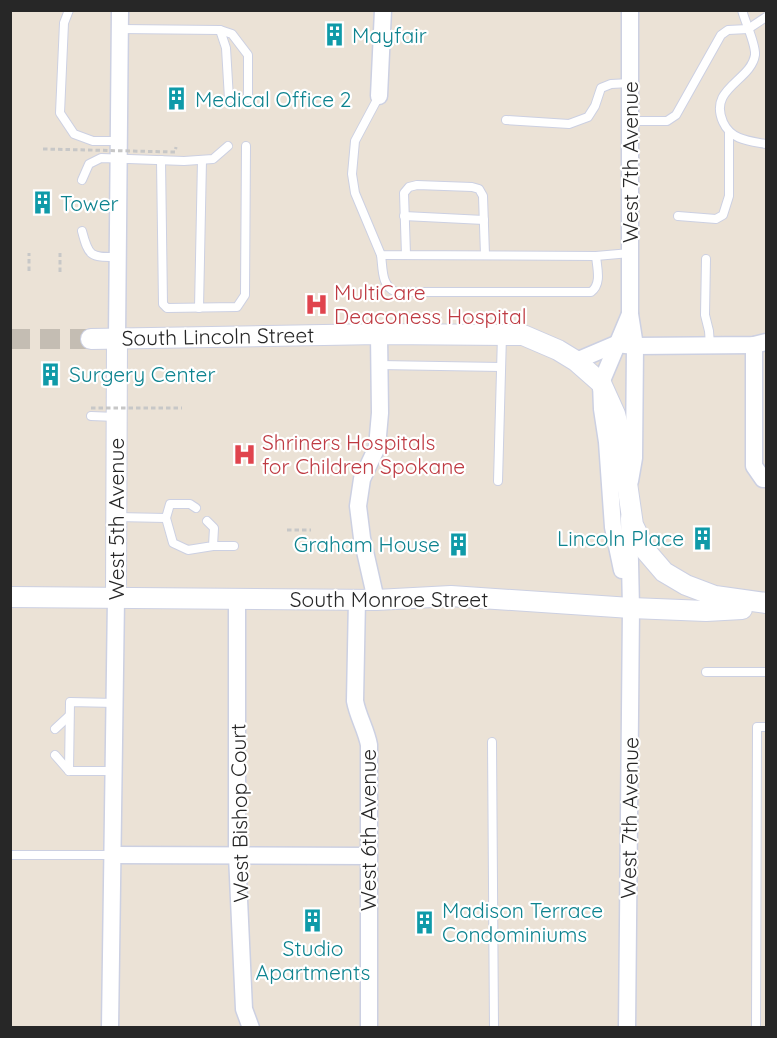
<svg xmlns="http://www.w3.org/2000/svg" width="777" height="1038" font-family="Quicksand,sans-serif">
<rect width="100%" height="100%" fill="#ebe2d6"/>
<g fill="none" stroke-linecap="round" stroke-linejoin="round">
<polyline stroke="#c4bdb3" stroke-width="20" stroke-dasharray="20 10" stroke-linecap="butt" points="10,339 91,339"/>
<defs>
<g id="service">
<polyline points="69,10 64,23 60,113 74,134 93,141 119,141"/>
<path d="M742 10C745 22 756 44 755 55 751 81 708 88 723 122 731 140 749 141 766 144"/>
<polyline points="120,29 220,30 232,34 248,55 248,99"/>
<polyline points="220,30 226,48 229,99"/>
<polyline points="379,96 355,141 352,174 355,193 381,255 596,256 630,253"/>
<polyline points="506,120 569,124 588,117 595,106 601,88 611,84 630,83"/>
<polyline points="630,121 667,121 676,115 721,35 728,30 748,29 766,17"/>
<polyline points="161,160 163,304 167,308 237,307 245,295 246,146"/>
<polyline points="82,180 89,164 101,158 184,161 213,159 228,146"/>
<polyline points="404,216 484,220"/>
<polyline points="678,216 716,219 723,215 729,196 729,133"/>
<path d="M82 231C89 258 91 257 118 257"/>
<path d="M381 255C383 269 381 286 396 292H591C602 284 597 268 596 256"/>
<polyline points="406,255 404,193 409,187 417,185 472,187 479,189 483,196 485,255"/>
<polyline points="706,259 705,315 709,331 710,345"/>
<polyline points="199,308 202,160"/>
<polyline points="379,365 501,367"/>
<polyline points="91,416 116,417"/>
<polyline points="498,481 502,335"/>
<polyline points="116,517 166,518 170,504 190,504 196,508"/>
<polyline points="166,518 173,543 188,550 213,546 214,528 207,521"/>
<polyline points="213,546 234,546"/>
<polyline points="706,672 766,672"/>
<polyline points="55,729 69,716"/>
<polyline points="492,742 494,1028"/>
<polyline points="55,755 69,771"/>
<polyline points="114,771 69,771 70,702 115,703"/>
<polyline points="10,855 113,855"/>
<polyline points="756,1028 757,727 766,727"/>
</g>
<g id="minor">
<polyline points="379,96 383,10"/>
<polyline points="117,338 120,10"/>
<polyline points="754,345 754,466 763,479 766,479"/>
<polyline points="576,361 616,344 635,346 754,345 766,342"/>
<polyline points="630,481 634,458 635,346 630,314 630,10"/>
<polyline points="622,570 613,527 607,442 602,409 601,383 630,314"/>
<polyline points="237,598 237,855 244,1009 251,1028"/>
<path d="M357 599 355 701C358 717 366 729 369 745V1028"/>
<polyline points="376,600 362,538 358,506 362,479 377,447 380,413 379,334"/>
<polyline points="113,855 368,856"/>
<polyline points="110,1028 116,598"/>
<polyline points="627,1028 631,608 629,518"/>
</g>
<g id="tertiary">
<polyline points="91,339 379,334 523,335 558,350 576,361 601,383 615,414 620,434 633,525 646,551 664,572 686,585 715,596 766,603"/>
<polyline points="10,597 376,600 451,596 631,608 706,611 742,609"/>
<polyline points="116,598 117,338"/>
</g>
</defs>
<use href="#service" stroke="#ccd0e2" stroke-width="10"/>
<use href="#minor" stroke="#ccd0e2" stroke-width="19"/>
<use href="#tertiary" stroke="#ccd0e2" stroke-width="22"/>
<g stroke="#c7c7c7" stroke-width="3" stroke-dasharray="4.5 3" stroke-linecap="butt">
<polyline points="29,271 29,253"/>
<polyline points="60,272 60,253"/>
<polyline points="287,530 311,530"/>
</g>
<use href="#service" stroke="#fff" stroke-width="8"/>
<use href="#minor" stroke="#fff" stroke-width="16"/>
<use href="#tertiary" stroke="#fff" stroke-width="20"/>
<g stroke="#c7c7c7" stroke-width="3" stroke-dasharray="4.5 3" stroke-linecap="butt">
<polyline points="43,149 175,152 176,147"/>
<polyline points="91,408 182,408"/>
</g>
</g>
<defs>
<symbol id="building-bare" viewBox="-9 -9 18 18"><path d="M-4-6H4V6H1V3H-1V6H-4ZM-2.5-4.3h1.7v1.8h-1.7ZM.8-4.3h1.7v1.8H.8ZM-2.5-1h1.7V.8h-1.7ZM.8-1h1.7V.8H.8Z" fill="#0f9aa8" stroke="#fff" stroke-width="2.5" paint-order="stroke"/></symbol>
<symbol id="hospital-bare" viewBox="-9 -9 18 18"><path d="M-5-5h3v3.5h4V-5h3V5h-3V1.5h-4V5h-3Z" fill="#e0444e" stroke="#fff" stroke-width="2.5" paint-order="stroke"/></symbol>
</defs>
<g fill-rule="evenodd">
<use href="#building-bare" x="318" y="18" width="33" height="33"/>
<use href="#building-bare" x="160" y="82" width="33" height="33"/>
<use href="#building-bare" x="26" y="186" width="33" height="33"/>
<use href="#hospital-bare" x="300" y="288" width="33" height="33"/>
<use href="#building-bare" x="34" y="358" width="33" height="33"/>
<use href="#hospital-bare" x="228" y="438" width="33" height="33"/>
<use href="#building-bare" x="686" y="522" width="33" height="33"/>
<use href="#building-bare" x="442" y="528" width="33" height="33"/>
<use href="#building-bare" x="296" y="904" width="33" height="33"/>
<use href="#building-bare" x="408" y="906" width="33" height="33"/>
</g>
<g text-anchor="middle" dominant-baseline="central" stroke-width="4.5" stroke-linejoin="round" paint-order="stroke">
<g font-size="21" fill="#0d838f" stroke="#fff" text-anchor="start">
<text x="352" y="35">Mayfair</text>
<text x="195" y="99">Medical Office 2</text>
<text x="60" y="203">Tower</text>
<text x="69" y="374">Surgery Center</text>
<text x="684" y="538" text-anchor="end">Lincoln Place</text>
<text x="440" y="544" text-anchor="end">Graham House</text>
<text x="442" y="910">Madison Terrace<tspan x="442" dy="24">Condominiums</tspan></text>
<text x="313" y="948" text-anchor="middle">Studio<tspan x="313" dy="24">Apartments</tspan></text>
</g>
<g font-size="21" fill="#272727" stroke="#fff">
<text transform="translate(630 162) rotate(-90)">West 7th Avenue</text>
<text transform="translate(218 336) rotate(-1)">South Lincoln Street</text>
<text transform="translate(116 519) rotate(-90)">West 5th Avenue</text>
<text x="389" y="599">South Monroe Street</text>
<text transform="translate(239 813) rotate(-91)">West Bishop Court</text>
<text transform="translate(629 818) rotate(-89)">West 7th Avenue</text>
<text transform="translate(368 830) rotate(-90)">West 6th Avenue</text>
</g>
<g font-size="21" fill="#be3a42" stroke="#fff" text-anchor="start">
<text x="334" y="292">MultiCare<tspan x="334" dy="24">Deaconess Hospital</tspan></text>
<text x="262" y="442">Shriners Hospitals<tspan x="262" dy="24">for Children Spokane</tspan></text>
</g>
</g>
<rect width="777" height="1038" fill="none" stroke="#272727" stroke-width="24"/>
</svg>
